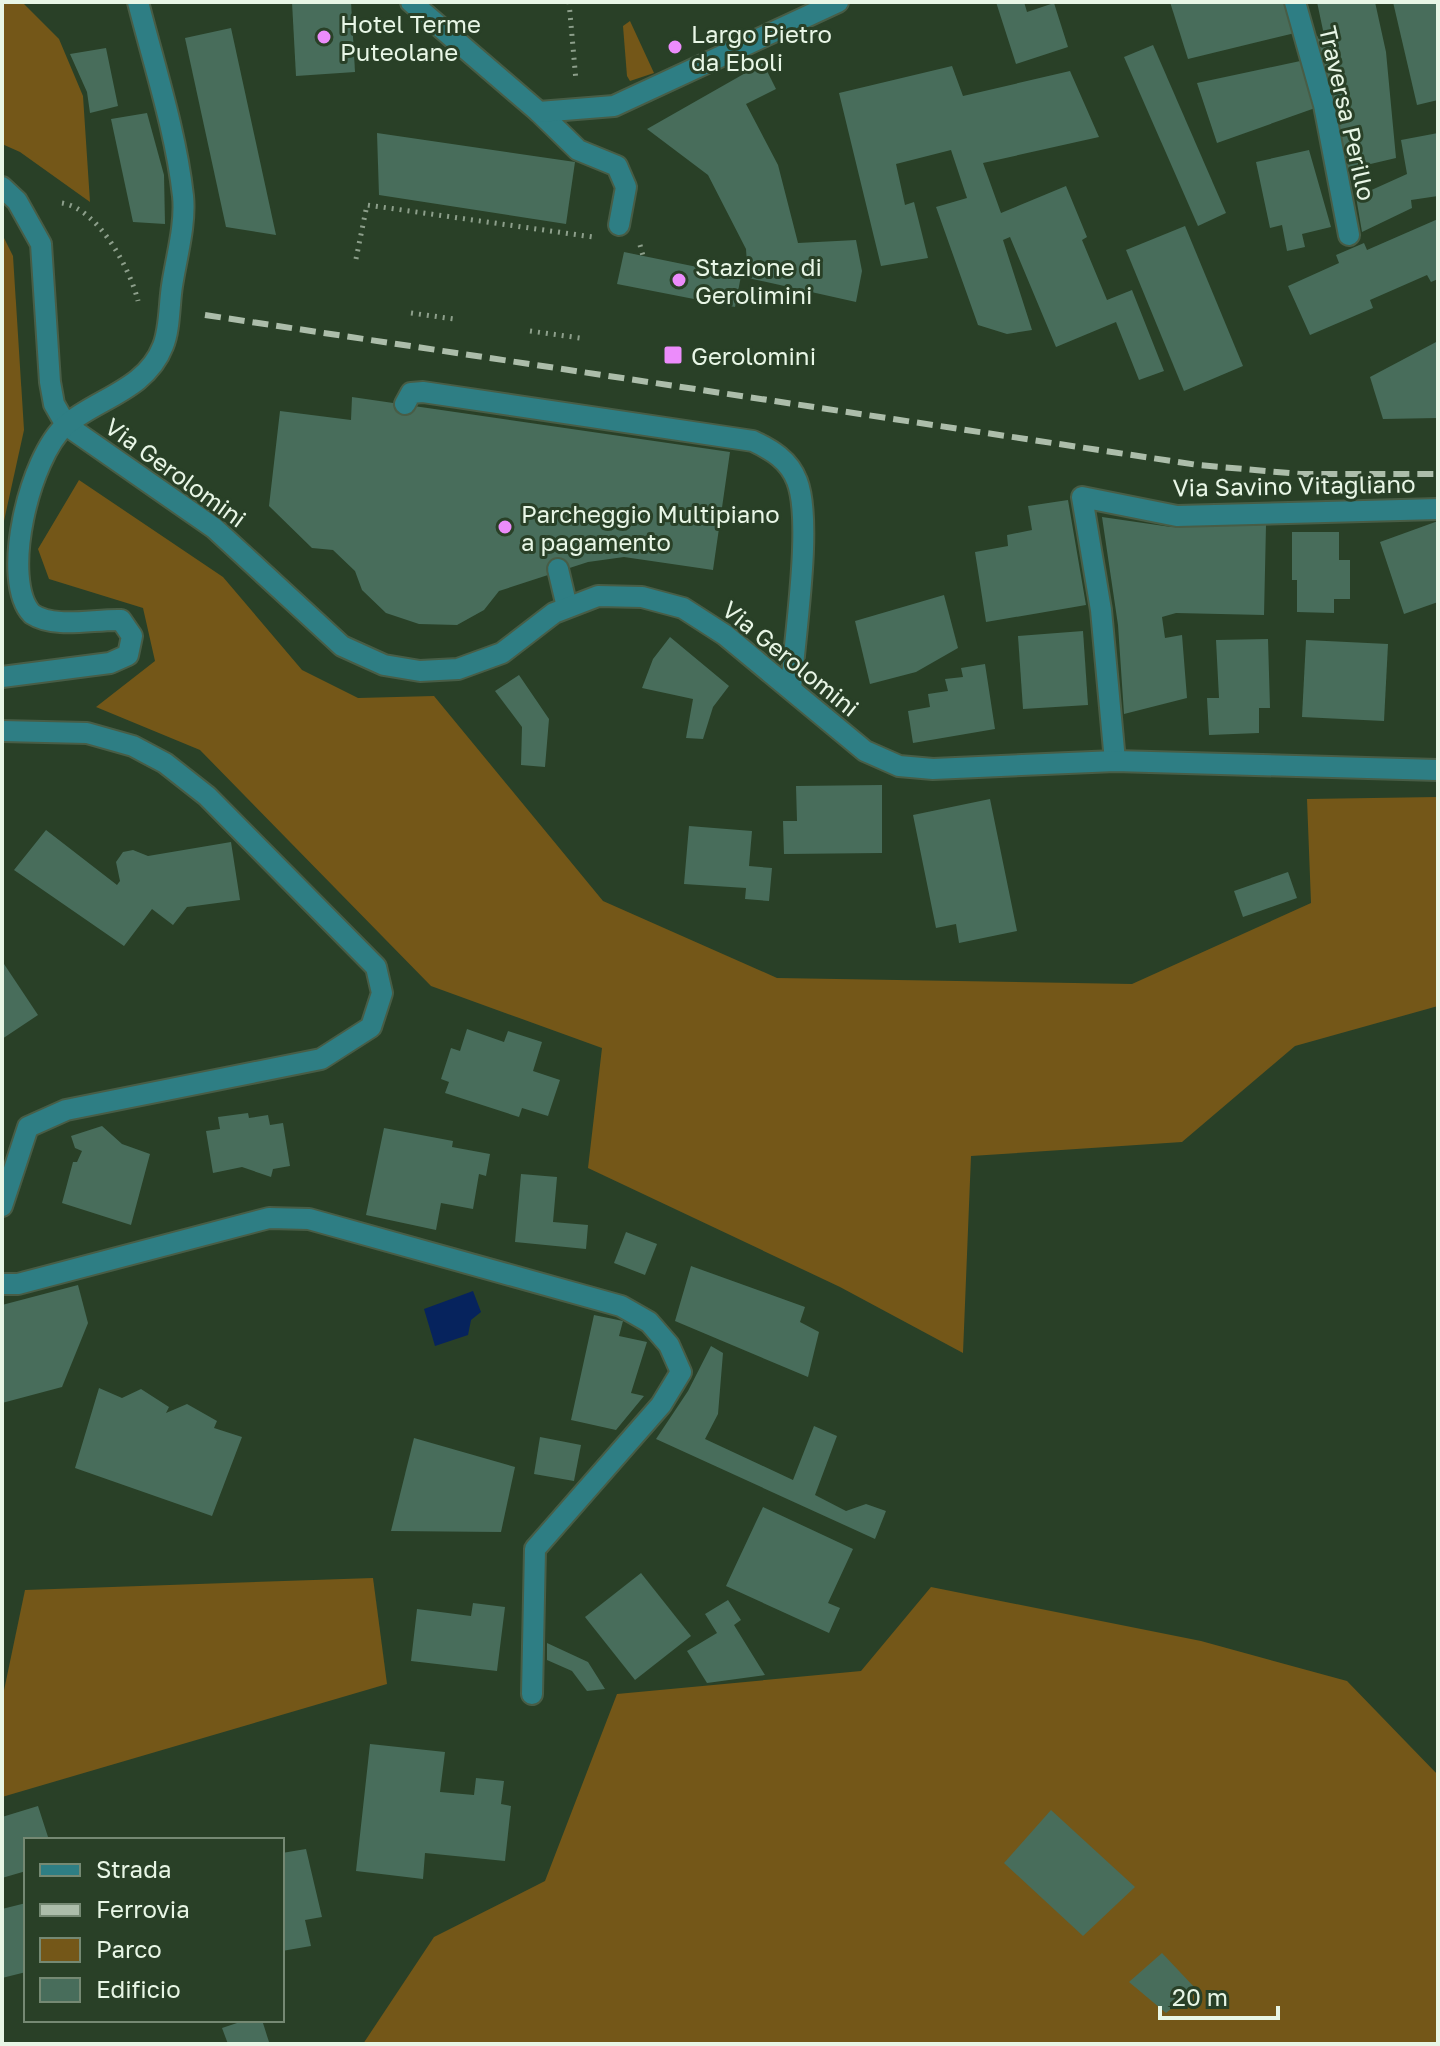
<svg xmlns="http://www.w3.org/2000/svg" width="1440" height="2046" font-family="'Golos Text',sans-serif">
<rect width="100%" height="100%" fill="#294027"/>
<g fill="#745718">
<polygon points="2,2 22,2 59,39 83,96 90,202 20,152 2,144"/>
<polygon points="630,21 654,73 630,81 627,76 623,26"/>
<polygon points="2,234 13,256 24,430 2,530"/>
<polygon points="79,480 223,577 302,670 358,698 434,696 603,901 777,978 1132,984 1311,903 1307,799 1438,797 1438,1006 1295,1046 1182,1142 971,1156 963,1353 840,1287 588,1168 602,1048 431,986 200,750 96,707 155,661 143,608 49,579 38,549"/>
<polygon points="373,1578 387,1684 2,1797 2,1700 25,1590"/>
<polygon points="931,1587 1201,1641 1347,1681 1438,1775 1438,2044 363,2044 434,1937 545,1881 617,1694 861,1671"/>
</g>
<polygon fill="#06235d" points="473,1291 481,1312 471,1320 468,1335 435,1346 424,1309"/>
<g fill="#486d5b">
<polygon points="292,2 351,2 355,72 296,76"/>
<polygon points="996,2 1024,2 1027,12 1054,3 1068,47 1016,64"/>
<polygon points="1170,2 1288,2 1295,33 1188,59"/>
<polygon points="1317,2 1375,2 1386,52 1396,158 1345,170 1311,37 1324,35"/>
<polygon points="1393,2 1438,2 1438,100 1417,105"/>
<polygon points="231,28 276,235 226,227 185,38"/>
<polygon points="1153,45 1226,213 1198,226 1124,57"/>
<polygon points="106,48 118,106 90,113 87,92 70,54"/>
<polygon points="1305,60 1318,107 1217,143 1197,83"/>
<polygon points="763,63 776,89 746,104 778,165 798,243 856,240 862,271 856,302 748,278 746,249 708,175 647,129"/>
<polygon points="952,66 963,96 1070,71 1099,137 983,163 1001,213 1066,186 1087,237 1082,240 1107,300 1132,290 1164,371 1139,380 1116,322 1056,347 1010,237 1003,240 1032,330 1007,334 978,325 936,207 967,198 951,150 896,164 905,205 914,202 928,258 881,266 839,93"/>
<polygon points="147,113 164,175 165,224 133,222 111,119"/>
<polygon points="377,133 575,162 566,224 379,195"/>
<polygon points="1438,133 1438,196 1411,200 1412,208 1362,232 1356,197 1407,174 1401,140"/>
<polygon points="1309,150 1331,227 1302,234 1305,247 1287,251 1282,225 1270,228 1256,162"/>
<polygon points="1438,219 1438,279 1431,282 1427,275 1370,300 1373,308 1310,335 1288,286 1339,263 1336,255 1364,243 1367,250"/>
<polygon points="1185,226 1243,366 1184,391 1126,250"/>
<polygon points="624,252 741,276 735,307 617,284"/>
<polygon points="1438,341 1438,418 1383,419 1370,377"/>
<polygon points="352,397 730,452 713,570 624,557 588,562 499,591 484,610 457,625 419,624 386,613 362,590 355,571 333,550 312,548 269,506 280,411 351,420"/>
<polygon points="1068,500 1086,605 986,622 975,552 1008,546 1007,535 1032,530 1028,506"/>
<polygon points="1102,517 1171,527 1266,525 1264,615 1176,613 1162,617 1165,638 1182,635 1187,698 1124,714 1118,625"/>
<polygon points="1438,521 1438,602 1404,614 1380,542"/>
<polygon points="1292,532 1339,532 1339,560 1350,560 1350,599 1334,599 1334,613 1297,612 1297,580 1292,580"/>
<polygon points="944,595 958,648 916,672 870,684 855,621"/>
<polygon points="1083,631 1088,705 1023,709 1018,636"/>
<polygon points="670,637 729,686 713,707 703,739 686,738 693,699 642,688 653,659"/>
<polygon points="1268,639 1270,708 1259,708 1259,733 1209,735 1207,698 1219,698 1216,640"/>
<polygon points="1306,640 1388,644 1384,721 1302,717"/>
<polygon points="985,664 995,729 913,743 908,711 930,707 928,694 948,691 945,679 963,677 961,668"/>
<polygon points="519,675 549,719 545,767 521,765 522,727 495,691"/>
<polygon points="882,785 882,853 784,854 783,821 797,821 796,786"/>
<polygon points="990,799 1017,931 959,943 956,924 936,928 913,815"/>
<polygon points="689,826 752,831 749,866 772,868 769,901 745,899 746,888 684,884"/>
<polygon points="46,830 117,885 120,881 116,862 123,852 133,850 148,856 231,842 240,900 187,907 173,925 152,909 124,946 14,870"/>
<polygon points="1288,872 1297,898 1243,917 1234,891"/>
<polygon points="2,961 38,1015 2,1039"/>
<polygon points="467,1029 504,1042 508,1031 542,1042 533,1071 560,1080 548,1116 522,1108 519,1117 445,1093 449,1082 441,1079 451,1048 460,1051"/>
<polygon points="248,1113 249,1118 268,1115 270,1125 283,1123 290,1166 273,1169 271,1177 242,1167 213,1173 206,1131 220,1129 218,1117"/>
<polygon points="102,1126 122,1144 150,1154 131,1225 62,1203 73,1162 77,1162 82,1151 75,1148 71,1136"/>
<polygon points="384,1128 453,1141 452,1147 490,1154 486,1176 479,1174 473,1209 441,1203 436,1230 366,1215"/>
<polygon points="521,1174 557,1177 553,1222 588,1225 586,1249 515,1242"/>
<polygon points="626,1232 657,1244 645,1275 614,1263"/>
<polygon points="691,1266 805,1307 800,1322 819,1332 808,1377 675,1321"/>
<polygon points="78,1285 88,1323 62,1387 2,1403 2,1305"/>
<polygon points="594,1315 623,1321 619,1336 647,1342 631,1393 644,1396 616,1430 571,1420"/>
<polygon points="711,1346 723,1353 718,1414 705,1439 793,1480 814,1426 837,1436 815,1495 846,1511 866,1504 886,1511 875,1539 656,1439 688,1391"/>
<polygon points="99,1388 122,1398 141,1389 169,1407 166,1413 187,1404 217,1421 214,1428 242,1437 212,1516 75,1468"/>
<polygon points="540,1437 581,1445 574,1481 534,1474"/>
<polygon points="414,1438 515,1467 501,1532 391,1531"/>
<polygon points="763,1507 853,1549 828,1603 840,1608 829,1633 726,1586"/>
<polygon points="641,1573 691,1636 635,1680 585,1617"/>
<polygon points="728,1600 741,1620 734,1625 765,1675 707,1683 687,1651 717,1633 705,1614"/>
<polygon points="473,1603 505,1607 497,1671 411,1661 417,1609 471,1616"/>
<polygon points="547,1643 588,1662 605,1689 587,1691 572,1671 547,1660"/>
<polygon points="370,1744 445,1752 440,1792 474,1795 476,1778 504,1781 501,1804 511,1806 505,1861 425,1853 423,1879 356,1871"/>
<polygon points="38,1806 49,1840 26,1840 26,1871 2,1878 2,1817"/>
<polygon points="1051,1810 1135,1887 1083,1936 1004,1863"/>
<polygon points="306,1849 322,1917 305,1920 311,1946 282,1951 282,1853"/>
<polygon points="26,1903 26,1972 2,1978 2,1909"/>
<polygon points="1162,1953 1196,1989 1166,2013 1129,1982"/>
<polygon points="246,2020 262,2020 269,2042 228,2044 222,2028"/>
</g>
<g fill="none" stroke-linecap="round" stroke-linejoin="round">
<defs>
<g id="lane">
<polyline points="1295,2 1324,105 1349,235"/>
<polyline points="539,112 578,150 617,166 626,187 619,225"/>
<path d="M405 404 411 393 423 392 753 441C772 450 789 460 797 481 813 522 794 640 791 689"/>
<polyline points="558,569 567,607"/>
<polyline points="1115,761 1101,610 1082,497 1177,516 1438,509"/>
</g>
<g id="street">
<polyline points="411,2 539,112 614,106 838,2"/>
<polyline points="2,187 17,201 41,244 50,382 54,404 66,425 214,528 342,646 384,665 420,671 458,669 502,653 554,613 598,596 642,597 683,608 725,635 865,751 899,766 933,769 1115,761 1438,770"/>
<path d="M2 677 110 663 128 655 132 636 121 620C93 619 55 629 32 614 0 581 29 457 66 425 98 398 146 390 163 346 170 329 169 305 172 286 176 259 186 224 183 196 176 132 154 65 138 2"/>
<polyline points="2,731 87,733 133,746 165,763 207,796 376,967 382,993 371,1027 321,1059 66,1110 28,1127 2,1206"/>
<polyline points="2,1284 18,1284 269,1218 309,1219 621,1306 649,1322 669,1345 681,1372 661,1405 535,1549 532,1694"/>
</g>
</defs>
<use href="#lane" stroke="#485d46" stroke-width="24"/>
<use href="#street" stroke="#485d46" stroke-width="24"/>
<g stroke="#8d9f8b" stroke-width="5" stroke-dasharray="2 6" stroke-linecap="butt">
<polyline points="569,2 576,81"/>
<path d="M62 203C98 209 130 268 138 301"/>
<polyline points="640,245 643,256"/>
<polyline points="356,259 367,205 593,237"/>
<polyline points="411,313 454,319"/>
<polyline points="530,331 580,338"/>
</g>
<use href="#lane" stroke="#2e7e84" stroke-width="20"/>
<use href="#street" stroke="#2e7e84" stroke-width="20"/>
<polyline stroke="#acbdaa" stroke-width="6" stroke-dasharray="16 8" stroke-linecap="butt" points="205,315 1198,465 1300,474 1438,474"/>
</g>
<g fill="#ec8cfb" stroke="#294027" stroke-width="3">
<circle cx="324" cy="37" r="8"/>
<circle cx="675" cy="47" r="8"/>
<circle cx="679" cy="280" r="8"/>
<rect x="663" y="345" width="20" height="20" rx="4"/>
<circle cx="505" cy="527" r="8"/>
</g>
<g text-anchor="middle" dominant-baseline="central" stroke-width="6" stroke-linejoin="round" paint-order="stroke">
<g font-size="24" fill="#e8f6e6" stroke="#294027" text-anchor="start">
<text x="340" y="23">Hotel Terme<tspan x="340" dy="28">Puteolane</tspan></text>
<text x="691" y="33">Largo Pietro<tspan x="691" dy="28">da Eboli</tspan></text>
<text x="695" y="266">Stazione di<tspan x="695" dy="28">Gerolimini</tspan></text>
<text x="691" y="355">Gerolomini</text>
<text x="521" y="513">Parcheggio Multipiano<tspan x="521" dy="28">a pagamento</tspan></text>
</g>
<g font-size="24" fill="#e8f6e6" stroke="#294027">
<text transform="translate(1348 113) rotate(77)">Traversa Perillo</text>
<text transform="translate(176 472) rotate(36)">Via Gerolomini</text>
<text transform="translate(1294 485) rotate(-1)">Via Savino Vitagliano</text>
<text transform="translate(791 658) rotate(39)">Via Gerolomini</text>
</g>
</g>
<rect width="1440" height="2046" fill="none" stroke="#e8f6e6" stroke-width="8"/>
<rect x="24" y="1838" width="260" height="184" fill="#294027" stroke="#758973" stroke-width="2"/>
<rect x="40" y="1864" width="40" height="12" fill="#2e7e84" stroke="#758973" stroke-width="2"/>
<text x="96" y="1878" font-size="24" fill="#e8f6e6">Strada</text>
<rect x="40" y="1904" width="40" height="12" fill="#acbdaa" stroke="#758973" stroke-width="2"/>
<text x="96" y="1918" font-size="24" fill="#e8f6e6">Ferrovia</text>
<rect x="40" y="1938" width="40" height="24" fill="#745718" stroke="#758973" stroke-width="2"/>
<text x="96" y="1958" font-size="24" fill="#e8f6e6">Parco</text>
<rect x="40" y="1978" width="40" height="24" fill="#486d5b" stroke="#758973" stroke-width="2"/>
<text x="96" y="1998" font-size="24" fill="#e8f6e6">Edificio</text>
<path d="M1160 2006v12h118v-12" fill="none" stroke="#e8f6e6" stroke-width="4"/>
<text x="1172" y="2006" font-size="24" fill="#e8f6e6" stroke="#294027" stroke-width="6" paint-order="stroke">20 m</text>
</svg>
